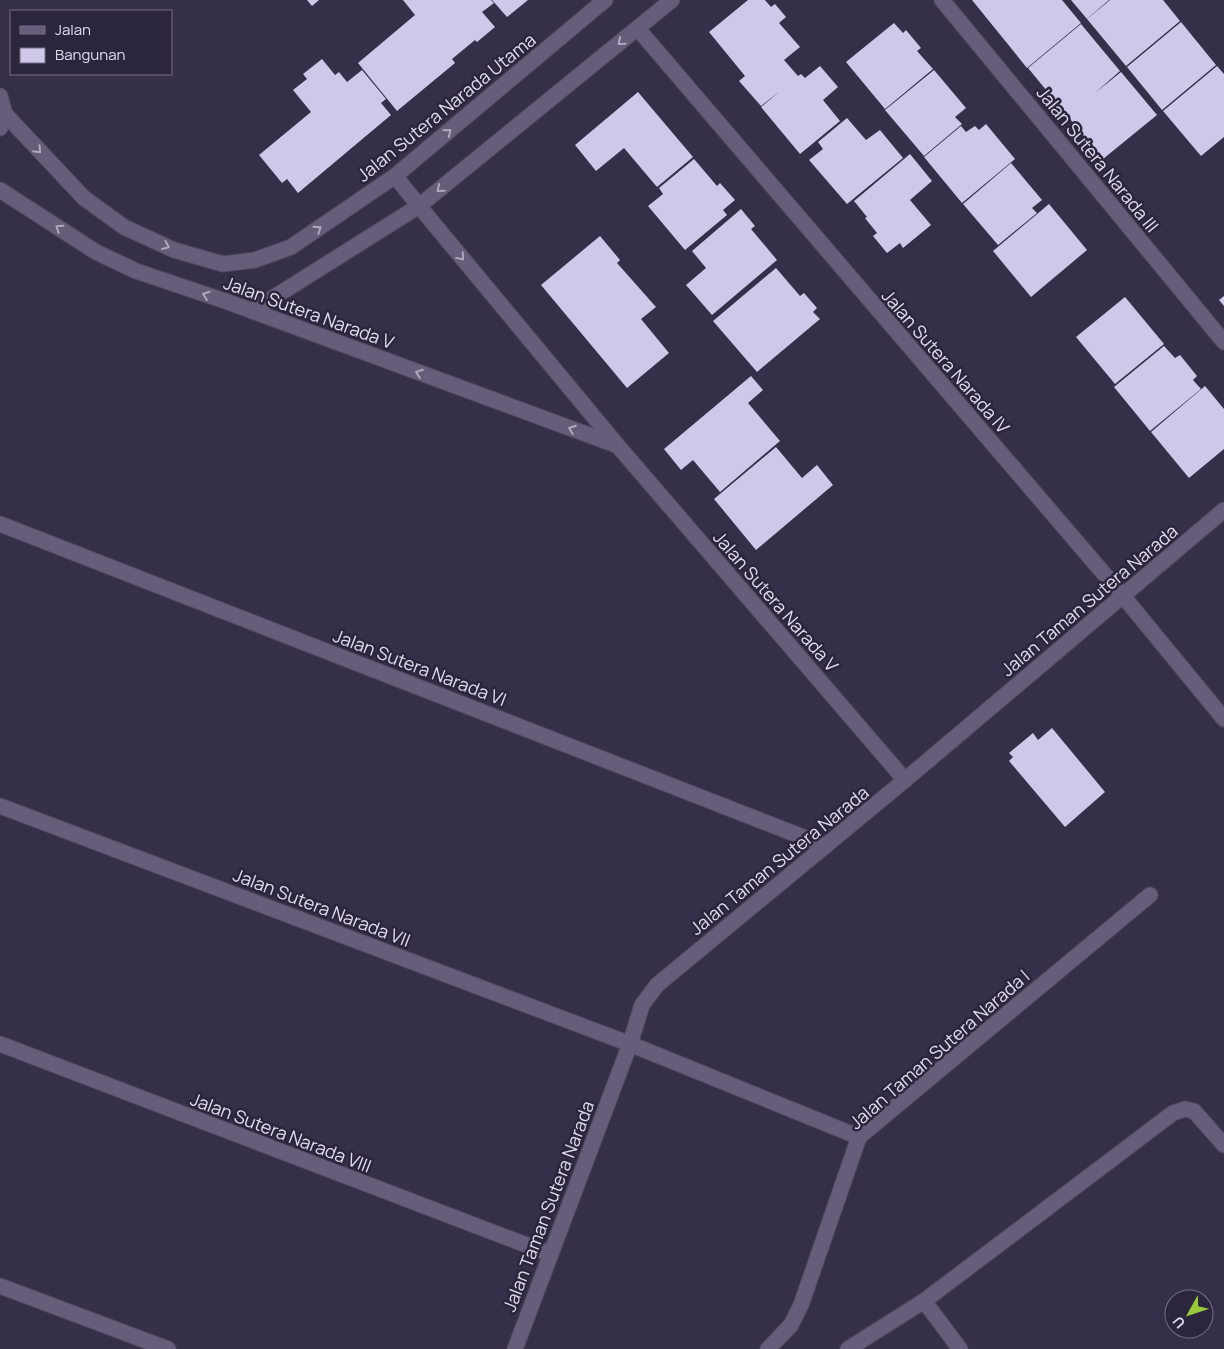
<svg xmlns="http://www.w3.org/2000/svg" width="1224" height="1349" font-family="Manrope,sans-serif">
<rect width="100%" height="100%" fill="#362f49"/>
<g fill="#d0c8e9">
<polygon points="307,0 319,0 312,6"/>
<polygon points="403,0 491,0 494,3 482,12 495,27 477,42 475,40 452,59 455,63 397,111 358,63 415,15"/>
<polygon points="492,0 528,0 507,17"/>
<polygon points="748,0 765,0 771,7 775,4 786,17 779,23 800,47 784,60 798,76 801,74 805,78 820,66 838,87 823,100 840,121 800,154 761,107 780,91 761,106 739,81 745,76 709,32"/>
<polygon points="972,0 1062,0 1081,23 1027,68"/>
<polygon points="1071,0 1109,0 1087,19"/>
<polygon points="1110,0 1163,0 1180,21 1126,66 1087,19"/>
<polygon points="1181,22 1216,65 1162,110 1127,67"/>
<polygon points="894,23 903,33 906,30 921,48 917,51 933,69 885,109 846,62"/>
<polygon points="1081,24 1120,71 1095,93 1121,72 1157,115 1103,159 1028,68"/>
<polygon points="322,59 335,75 339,72 347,82 362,70 386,99 381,103 391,115 298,193 287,179 282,183 259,155 311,112 293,90 307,79 303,74"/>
<polygon points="1217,66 1224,74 1224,137 1201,156 1163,111"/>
<polygon points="934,70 966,108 955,117 962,124 924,156 885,110"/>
<polygon points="638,92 693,157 657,187 624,148 596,171 575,145"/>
<polygon points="847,118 866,140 880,130 903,158 847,204 809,160 823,149 818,142"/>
<polygon points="986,124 1015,159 962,203 924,157 961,126 966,132 975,126 979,130"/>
<polygon points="910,154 932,181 910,200 931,225 903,248 900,243 887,253 873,236 877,233 865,218 867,217 854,201"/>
<polygon points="694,159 717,186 720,183 735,200 723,210 727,215 685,250 648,206 663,194 659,188"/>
<polygon points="1011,163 1042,200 1032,208 1037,213 998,245 963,204"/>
<polygon points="1049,204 1087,250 1031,297 993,251"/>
<polygon points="741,209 755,226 751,229 777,260 712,315 686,285 706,268 692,251"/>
<polygon points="600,236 620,260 617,263 656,307 641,319 669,353 627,388 541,285"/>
<polygon points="776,268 800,296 804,293 817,308 813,312 820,319 757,372 713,321"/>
<polygon points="1224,296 1224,306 1219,300"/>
<polygon points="1125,297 1164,344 1115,384 1076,337"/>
<polygon points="1164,346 1175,358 1180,355 1197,376 1193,380 1201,389 1150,431 1114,387"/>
<polygon points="751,376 763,390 748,403 780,441 720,492 693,460 681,470 664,449"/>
<polygon points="1205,386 1224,409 1224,449 1189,478 1151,432"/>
<polygon points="776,447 802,478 817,465 833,485 756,550 714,499"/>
<polygon points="1052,728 1105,792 1065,827 1009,761 1013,757 1009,753 1033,733 1038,740"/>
</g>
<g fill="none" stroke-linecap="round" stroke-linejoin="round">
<defs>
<g id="minor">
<polyline points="942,0 1224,342"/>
<polyline points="638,29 1123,596 1224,719"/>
<polyline points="0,96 5,114 0,128"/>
<polyline points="5,114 84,198 124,227 174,250 223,264 255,260 291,247 395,176 605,0"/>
<polyline points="395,176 419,206 618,446 905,780"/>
<polyline points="0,190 96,252 136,271 228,302 616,445"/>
<polyline points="252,311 419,206 672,0"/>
<polyline points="0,524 826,846"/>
<polyline points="0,806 630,1044 859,1137"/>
<polyline points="0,1044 550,1254"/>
<polyline points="0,1286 168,1349"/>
<polyline points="924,1301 960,1349"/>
<polyline points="515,1349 630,1044 642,1005 657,985 905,780 1224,510"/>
<polyline points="768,1349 791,1325 801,1305 859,1137 1150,895"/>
<polyline points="848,1349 924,1301 1173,1113 1185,1109 1194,1111 1224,1145"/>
</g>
</defs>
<use href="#minor" stroke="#504a60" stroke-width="17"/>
<use href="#minor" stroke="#655d7a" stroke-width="15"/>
</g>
<defs><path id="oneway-chevron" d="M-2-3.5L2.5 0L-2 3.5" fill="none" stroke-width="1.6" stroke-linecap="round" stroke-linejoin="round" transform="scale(1.25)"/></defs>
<g stroke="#afa9bf">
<use href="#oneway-chevron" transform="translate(621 42) rotate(141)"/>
<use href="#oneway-chevron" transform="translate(448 132) rotate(-40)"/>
<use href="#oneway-chevron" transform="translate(38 150) rotate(47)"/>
<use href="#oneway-chevron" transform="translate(440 189) rotate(141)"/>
<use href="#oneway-chevron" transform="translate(59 228) rotate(-147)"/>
<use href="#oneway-chevron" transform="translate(318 229) rotate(-34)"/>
<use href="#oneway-chevron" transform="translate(166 246) rotate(24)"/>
<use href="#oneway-chevron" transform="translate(461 257) rotate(50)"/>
<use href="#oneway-chevron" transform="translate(206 295) rotate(-161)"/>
<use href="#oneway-chevron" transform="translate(419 373) rotate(-160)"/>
<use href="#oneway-chevron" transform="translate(572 429) rotate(-160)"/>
</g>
<g text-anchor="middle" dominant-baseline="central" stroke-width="5" stroke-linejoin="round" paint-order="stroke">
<g font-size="18" fill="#e0dced" stroke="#2c253e">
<text transform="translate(446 107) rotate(-39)">Jalan Sutera Narada Utama</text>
<text transform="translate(1098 159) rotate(51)">Jalan Sutera Narada III</text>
<text transform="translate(309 312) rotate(20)">Jalan Sutera Narada V</text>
<text transform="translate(946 361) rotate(49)">Jalan Sutera Narada IV</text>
<text transform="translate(1089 600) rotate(-40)">Jalan Taman Sutera Narada</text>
<text transform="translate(776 601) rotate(49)">Jalan Sutera Narada V</text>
<text transform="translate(420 667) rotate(21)">Jalan Sutera Narada VI</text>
<text transform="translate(779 860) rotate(-39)">Jalan Taman Sutera Narada</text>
<text transform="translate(322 907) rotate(21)">Jalan Sutera Narada VII</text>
<text transform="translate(939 1049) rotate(-41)">Jalan Taman Sutera Narada I</text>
<text transform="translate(281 1132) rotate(21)">Jalan Sutera Narada VIII</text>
<text transform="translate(548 1206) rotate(-69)">Jalan Taman Sutera Narada</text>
</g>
</g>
<rect x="10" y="10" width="162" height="65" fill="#2c253e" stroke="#746e84"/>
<rect x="20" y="26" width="25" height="8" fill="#655d7a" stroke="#746e84"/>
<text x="55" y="35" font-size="15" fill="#e0dced">Jalan</text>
<rect x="20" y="48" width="25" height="15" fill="#d0c8e9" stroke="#746e84"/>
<text x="55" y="60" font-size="15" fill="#e0dced">Bangunan</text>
<g transform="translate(1189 1314) rotate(230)"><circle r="24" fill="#2c253e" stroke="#746e84"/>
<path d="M0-4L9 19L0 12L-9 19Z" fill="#98cb37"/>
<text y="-8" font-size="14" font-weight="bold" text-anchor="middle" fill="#e0dced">U</text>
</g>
</svg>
